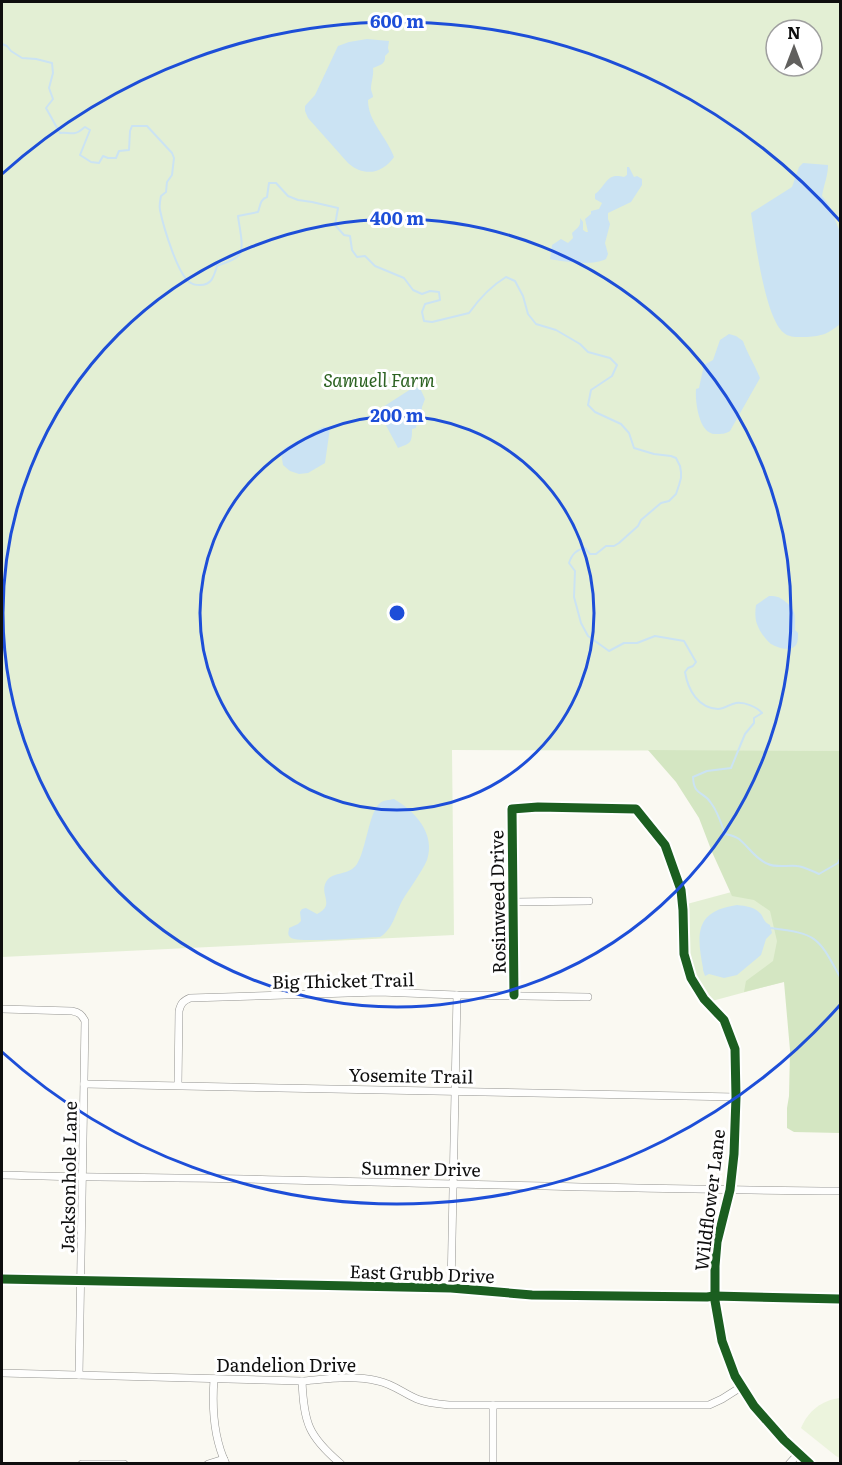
<svg xmlns="http://www.w3.org/2000/svg" width="842" height="1465" font-family="Literata,serif">
<rect width="100%" height="100%" fill="#faf9f2"/>
<g fill="#e3efd4" fill-rule="evenodd">
<path d="M2 2H840V751L452 750 454 935 2 957ZM776 30H812V66H776Z"/>
<path d="M769 882 794 979 712 1001C706 994 699 986 695 978 684 956 687 928 687 904Z"/>
</g>
<polygon fill="#d4e6c2" points="648,750 840,751 840,1133 794,1132 787,1128 787,1108 789,1096 790,1050 784,982 744,992 746,981 773,961 777,941 770,911 754,900 732,896 712,852 699,818 676,782"/>
<path fill="#ecf4dd" d="M840 1398V1458L836 1456 801 1428C808 1411 822 1400 840 1398Z"/>
<g fill="#cbe3f3">
<path d="M367 39 389 41 388 48 389 52 385 56C386 64 380 65 373 68 374 75 371 82 371 89 371 91 373 94 373 97L368 100C368 122 387 137 394 157 382 174 364 177 348 163L308 118 305 111V106L315 95 338 46 349 42Z"/>
<path d="M803 163 828 165C828 176 824 184 822 196L829 205 840 232V324C828 334 822 336 807 337 799 337 790 338 784 333 765 319 755 239 751 213L792 187 799 167Z"/>
<path d="M627 167H629L634 177 637 176 642 179V185L631 202 608 213V219L610 224 605 243 608 254 606 259C593 266 564 262 550 259L552 245 561 239 568 243 573 238 572 233C578 227 581 227 580 218L583 222V230L586 232H588L585 219 591 214V211L599 209 602 203 595 199V194C607 185 606 172 624 177L627 175Z"/>
<path d="M729 334 736 336 743 341C747 353 755 365 760 378L730 431C725 434 722 434 716 434 699 435 695 402 696 389L699 388 704 365 713 360 720 340Z"/>
<path d="M414 387 420 388 425 399 422 407 421 419 417 422 416 428 412 429C412 443 411 443 398 448L379 412 383 407Z"/>
<polygon points="323,427 330,428 325,463 308,473 299,474 290,471 283,465 281,453 285,448"/>
<path d="M769 596C778 596 780 597 787 603 797 611 795 619 795 630L798 633C798 635 798 641 797 643 793 653 778 648 771 644 765 639 760 632 757 624 755 619 755 611 756 605Z"/>
<path d="M394 799C415 811 436 834 427 860 422 872 409 889 402 901 395 914 393 929 380 937 368 937 294 944 290 937 287 934 289 931 289 928L298 924 301 921 300 912 302 909 306 908 317 914C336 905 319 895 326 882 333 870 348 877 357 864 366 850 369 812 380 803 384 800 389 800 394 799Z"/>
<path d="M737 905C746 906 755 907 761 914 764 919 764 922 770 925L772 933 766 939 761 955 737 975 724 978 709 974 705 976 703 970V968C696 932 696 911 737 905Z"/>
</g>
<g fill="none" stroke-linecap="round" stroke-linejoin="round">
<g stroke="#cbe3f3" stroke-width="2">
<path d="M2 44 7 46 11 51 22 58 36 59 52 63 53 73 49 88 53 99 46 108 60 133C66 132 70 134 75 133 79 133 82 129 85 127L90 130 80 155 91 162 99 163 103 156 108 158H116L119 151 129 150 130 131 132 126H147L172 153 174 158 172 175 167 182 166 192 161 196C160 201 159 205 160 210 163 225 178 277 191 283 194 285 197 285 200 285 212 285 214 276 217 266 223 263 234 261 239 255 245 248 239 226 238 216L258 212C260 207 260 199 267 197L269 183H276L288 196 298 200 312 202 338 208 335 225 344 235 350 236 352 250 357 257 365 256 375 266 404 278 413 290 422 294 430 291 439 292 440 300 425 304 422 312 424 321 432 322 469 313C479 299 491 286 506 277L515 281 523 296 528 314 536 324 556 330 580 344 588 352 610 358 617 365 612 376 591 390 588 405 595 412 621 424 629 433 634 448 654 454 671 456 676 458 680 466 681 472V478L679 485 676 494 669 501 661 503 641 520 638 526 619 543 614 546H606L596 554H590L585 548C576 550 572 554 569 563L575 571 574 597 581 623 588 636 609 651 624 643H637L655 636 684 641 696 662 693 666 688 668 685 672C688 690 698 708 718 709 724 709 730 704 736 703 745 702 757 707 762 713L754 718V723L745 734 731 768 707 771 693 777C694 797 703 790 711 803 718 812 721 823 725 834 730 835 735 836 739 839 749 847 755 859 768 864 776 868 787 865 797 866 801 866 815 872 819 874L838 863 840 859"/>
<path d="M771 928C818 934 818 937 840 977"/>
</g>
<defs>
<g id="street">
<polyline points="514,902 589,901"/>
<polyline points="514,995 512,809 538,807 636,809 665,845 681,890 683,910 684,954 691,978 704,999 724,1020 735,1049 736,1097 734,1154 730,1190 717,1242 715,1266 715,1301 722,1341 735,1376 754,1406 784,1440 810,1464"/>
<path d="M2 1009 72 1011C79 1012 82 1015 85 1021L79 1375"/>
<polyline points="84,1084 736,1097"/>
<path d="M178 1085 179 1011C181 1003 183 1001 190 998L379 992 457 995 588 997"/>
<path d="M2 1175C95 1178 189 1177 283 1180 469 1184 655 1190 840 1191"/>
<polyline points="2,1279 451,1288 532,1295 707,1297 714,1296 840,1299"/>
<polyline points="451,1288 457,995"/>
<path d="M2 1373 302 1381C327 1379 353 1375 378 1381 393 1384 403 1393 417 1399 427 1403 438 1404 449 1405H709L722 1399 741 1387"/>
<path d="M214 1379C212 1406 214 1439 226 1464"/>
<path d="M302 1381C304 1423 308 1436 341 1464"/>
<polyline points="82,1464 124,1464"/>
<polyline points="208,1464 224,1459"/>
<polyline points="493,1464 493,1405"/>
<polyline points="789,1464 799,1453"/>
</g>
</defs>
<use href="#street" stroke="#949491" stroke-width="8"/>
<use href="#street" stroke="#fefefd" stroke-width="7"/>
<defs>
<g id="cycleway">
<polyline points="514,995 512,809 538,807 636,809 665,845 681,890 683,910 684,954 691,978 704,999 724,1020 735,1049 736,1097 734,1154 730,1190 717,1242 715,1266 715,1301 722,1341 735,1376 754,1406 784,1440 810,1464"/>
<polyline points="2,1279 451,1288 532,1295 707,1297 714,1296 840,1299"/>
</g>
</defs>
<use href="#cycleway" stroke="#fff" stroke-width="13"/>
<use href="#cycleway" stroke="#1b5e20" stroke-width="9"/>
</g>
<g fill="none" stroke="#1d4ed8" stroke-width="3">
<circle cx="397" cy="613" r="197"/>
<circle cx="397" cy="613" r="394"/>
<path d="M840 1005A591 591 0 0 1 2 1052M2 174A591 591 0 0 1 840 221"/>
</g>
<g text-anchor="middle" dominant-baseline="central" stroke-width="6" stroke-linejoin="round" paint-order="stroke">
<g font-size="18" font-style="italic" fill="#2c6221" stroke="#fff">
<text x="379" y="379">Samuell Farm</text>
</g>
<g font-size="18" fill="#0e0e0e" stroke="#fff">
<text transform="translate(497 902) rotate(-91)">Rosinweed Drive</text>
<text transform="translate(343 980) rotate(-1)">Big Thicket Trail</text>
<text transform="translate(411 1075) rotate(1)">Yosemite Trail</text>
<text transform="translate(421 1168) rotate(1)">Sumner Drive</text>
<text transform="translate(68 1177) rotate(-89)">Jacksonhole Lane</text>
<text transform="translate(709 1200) rotate(-83)">Wildflower Lane</text>
<text transform="translate(422 1273) rotate(2)">East Grubb Drive</text>
<text x="286" y="1364">Dandelion Drive</text>
</g>
</g>
<circle cx="397" cy="613" r="9" fill="#1d4ed8" stroke="#fff" stroke-width="3"/>
<g font-size="18" text-anchor="middle" font-weight="bold" fill="#1d4ed8" stroke="#fff" stroke-width="6" stroke-linejoin="round" paint-order="stroke">
<text x="397" y="28">600 m</text>
<text x="397" y="225">400 m</text>
<text x="397" y="422">200 m</text>
</g>
<rect width="842" height="1465" fill="none" stroke="#0e0e0e" stroke-width="6"/>
<g transform="translate(794 48)"><circle r="28" fill="#ffffff" stroke="#9f9f9f" stroke-width="1.5"/>
<path d="M0-4.5L10 22L0 15L-10 22Z" fill="#61605e"/>
<text y="-9" font-size="16" font-weight="bold" text-anchor="middle" fill="#0e0e0e">N</text>
</g>
</svg>
